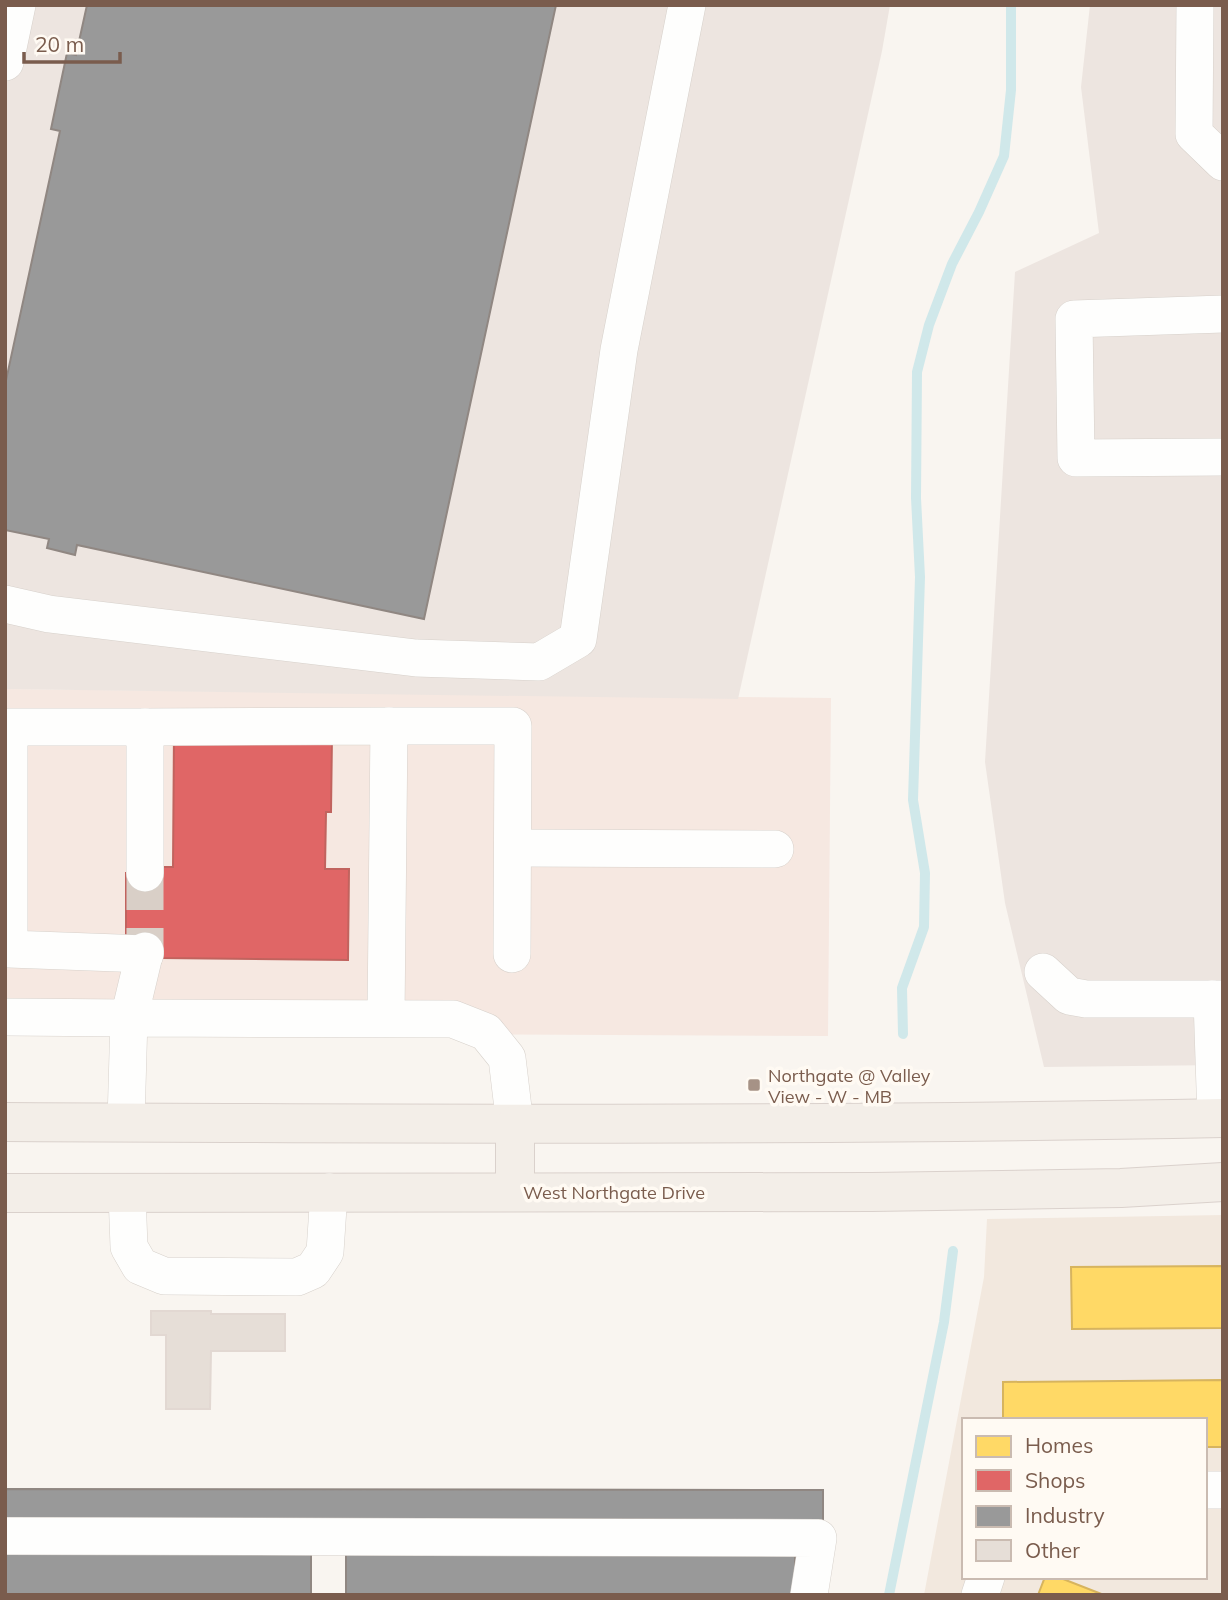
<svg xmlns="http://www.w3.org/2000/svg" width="1228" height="1600" font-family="Mulish,sans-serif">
<rect width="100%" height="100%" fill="#f9f5f0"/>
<path fill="#f2e8de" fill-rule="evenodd" d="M1223 1215V1595H924L984 1277 987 1219ZM964 1420H1205V1577H964Z"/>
<polygon fill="#f6e8e1" points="5,689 831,698 828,1036 5,1032"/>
<g fill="#ede5e0">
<polygon points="5,5 890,5 882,51 738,699 5,689"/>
<polygon points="1090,5 1223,5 1223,1065 1044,1067 1005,903 985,762 1015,272 1099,233 1081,87"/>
</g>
<g fill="#ffd966" stroke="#d7b45e" stroke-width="2">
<polygon points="1223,1266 1223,1328 1072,1329 1071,1267"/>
<polygon points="1223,1380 1223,1447 1205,1447 1205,1420 1003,1420 1003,1382"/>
<polygon points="1045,1577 1058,1577 1104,1595 1038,1595"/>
</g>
<polygon fill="#e06666" stroke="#c1635e" stroke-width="2" points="174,733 332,735 331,812 326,812 325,869 349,869 348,960 161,958 126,951 126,873 162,873 162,867 173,867"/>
<g fill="#999" stroke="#908782" stroke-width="2">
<polygon points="87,5 556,5 424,619 77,545 75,555 47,548 49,539 5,530 5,385 60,131 51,129 67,53 76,55"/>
<polygon points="5,1489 823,1490 823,1520 5,1519"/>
<rect x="5" y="1551" width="306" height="44"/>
<rect x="346" y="1552" width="449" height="43"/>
</g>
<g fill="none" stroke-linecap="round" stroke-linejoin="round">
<g stroke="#d0e8ea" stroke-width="10">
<polyline points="903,1034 902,988 924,927 925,873 913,800 920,577 916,498 917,372 929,325 952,264 979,212 1004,156 1011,90 1011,5"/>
<polyline points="889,1595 944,1322 953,1251"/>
</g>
</g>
<polygon fill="#e6ded7" stroke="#e2d8d2" stroke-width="2" points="151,1311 211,1311 211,1314 285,1314 285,1351 211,1351 210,1409 166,1409 166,1335 151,1335"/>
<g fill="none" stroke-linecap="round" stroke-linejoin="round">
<polyline stroke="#d9cfc7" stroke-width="37" stroke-dasharray="37 18" stroke-linecap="butt" points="145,873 145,951"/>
<defs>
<g id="minor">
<polyline points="1195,5 1194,134 1223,162"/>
<polyline points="5,62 17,5"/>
<polyline points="1223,314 1074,319 1076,458 1223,457"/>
<polyline points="5,604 49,614 416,658 539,662 578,639 619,350 687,5"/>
<polyline points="389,726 513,726 512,954"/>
<polyline points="145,727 389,726 386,1018"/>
<polyline points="513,848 775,849"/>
<polyline points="145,873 145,727 9,727 9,949 145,954"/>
<polyline points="1043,972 1069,996 1086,999 1212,999"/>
<polyline points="5,1017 129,1018 145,951"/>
<polyline points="1216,1118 1212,999 1223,999"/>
<polyline points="126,1122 129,1018 453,1019 486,1032 507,1058 515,1125"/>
<polyline points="127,1193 129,1247 140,1266 164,1276 297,1277 313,1270 325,1252 329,1192"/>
<polyline points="1205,1490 1223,1490"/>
<polyline points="5,1536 818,1538 809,1595"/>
<polyline points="980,1595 986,1577"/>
</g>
<g id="major">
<path d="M5 1122C411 1124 817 1126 1223 1118"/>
<polyline points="515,1192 515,1125"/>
<polyline points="5,1193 872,1192 1121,1188 1223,1182"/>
</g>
</defs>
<use href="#minor" stroke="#d7d1cb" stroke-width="38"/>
<use href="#major" stroke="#dad1cc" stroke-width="40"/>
<use href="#minor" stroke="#fefefd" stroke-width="37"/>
<use href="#major" stroke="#f3eee8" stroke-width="38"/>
</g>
<rect fill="#a69286" stroke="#fffaf3" stroke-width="2.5" x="747" y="1078" width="14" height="14" rx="3.5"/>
<g text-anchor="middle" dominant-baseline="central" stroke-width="7" stroke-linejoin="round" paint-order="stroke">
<g font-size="18" fill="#7a5c4d" stroke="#fffaf3" text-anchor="start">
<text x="768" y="1075">Northgate @ Valley<tspan x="768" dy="21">View - W - MB</tspan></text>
</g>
<g font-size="18" fill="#7a5c4d" stroke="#fffaf3">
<text x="614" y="1192">West Northgate Drive</text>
</g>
</g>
<rect width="1228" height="1600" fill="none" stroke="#7a5c4d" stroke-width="14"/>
<rect x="962" y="1418" width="245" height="161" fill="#fffaf3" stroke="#cabbb1" stroke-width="2"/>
<rect x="976" y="1436" width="35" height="21" fill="#ffd966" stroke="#cabbb1" stroke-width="2"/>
<text x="1025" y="1453" font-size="21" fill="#7a5c4d">Homes</text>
<rect x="976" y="1470" width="35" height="21" fill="#e06666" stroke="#cabbb1" stroke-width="2"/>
<text x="1025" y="1488" font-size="21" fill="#7a5c4d">Shops</text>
<rect x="976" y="1506" width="35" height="21" fill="#999999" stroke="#cabbb1" stroke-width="2"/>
<text x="1025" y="1523" font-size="21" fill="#7a5c4d">Industry</text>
<rect x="976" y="1540" width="35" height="21" fill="#e6ded7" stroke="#cabbb1" stroke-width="2"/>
<text x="1025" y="1558" font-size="21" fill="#7a5c4d">Other</text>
<path d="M24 52v10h96v-10" fill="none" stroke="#7a5c4d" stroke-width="3.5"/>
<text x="35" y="52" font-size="21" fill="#7a5c4d" stroke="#fffaf3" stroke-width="5" paint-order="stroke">20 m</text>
</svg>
